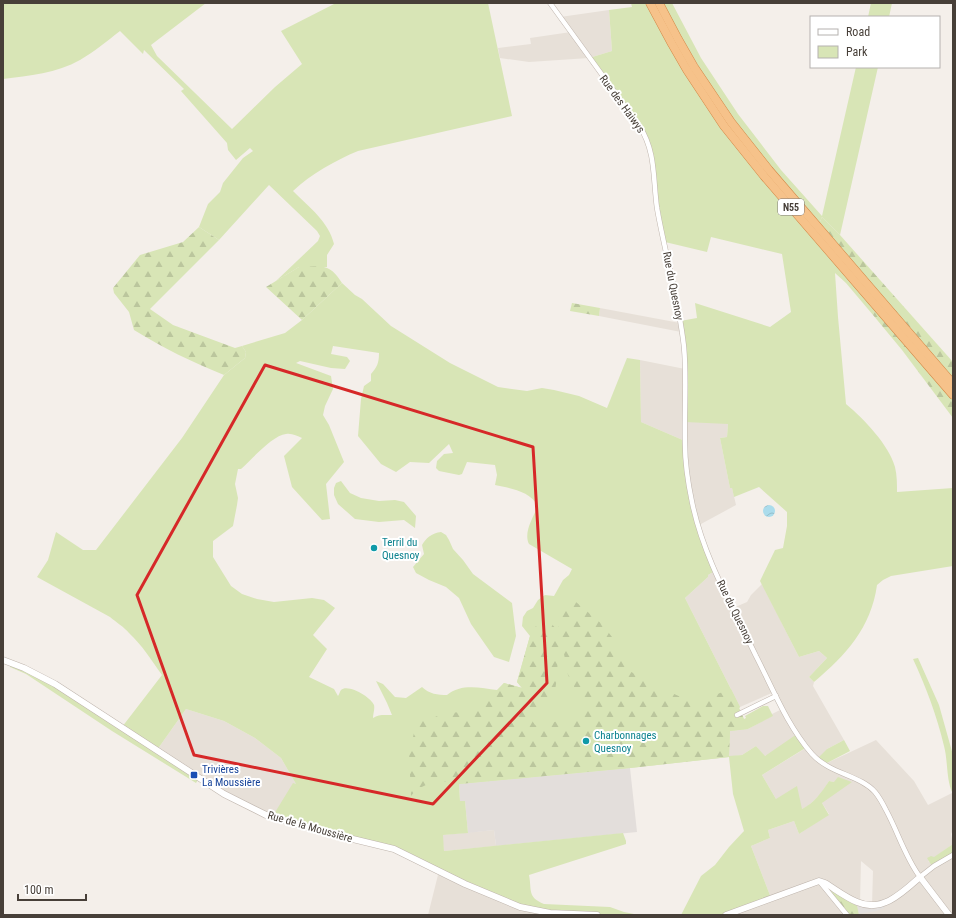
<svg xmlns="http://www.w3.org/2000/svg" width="956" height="918" font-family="'Roboto Condensed',sans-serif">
<defs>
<pattern id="forest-firs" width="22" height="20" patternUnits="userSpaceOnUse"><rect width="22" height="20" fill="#d8e5b6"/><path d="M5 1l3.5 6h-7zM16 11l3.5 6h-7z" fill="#bbc69d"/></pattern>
<pattern id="water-waves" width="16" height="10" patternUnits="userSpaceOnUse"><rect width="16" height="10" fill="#abdcec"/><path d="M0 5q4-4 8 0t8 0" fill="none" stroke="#94becb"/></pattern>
</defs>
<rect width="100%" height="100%" fill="#f4efea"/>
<g fill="#e7e0d8" fill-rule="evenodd">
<polygon points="609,10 612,51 589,58 529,62 500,58 498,48 531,44 530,38 571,32 560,17"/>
<polygon points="600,308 680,323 681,332 599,316"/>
<polygon points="640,360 685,369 728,424 727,437 720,438 730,488 732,488 736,505 701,524 698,525 692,502 685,441 641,422"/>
<path d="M715 571 733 608 747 602 751 595 762 584 799 657 819 651 827 658 809 677 814 682 813 686 844 740 827 749 825 765 827 763 876 740 914 781 928 805 952 793 953 794V830L951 834 953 844 928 862 953 855V915H726L771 898 751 846 770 838 768 830 794 821 799 834 829 814 822 803 834 782 829 781 821 794 808 806 802 809 776 799 762 775 806 748 764 756 756 746 742 755 729 757 730 731 748 729 772 716V714L782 709 774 692 740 707 685 598 708 577V575ZM861 861 873 871 872 905 860 903Z"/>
<polygon points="186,709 224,721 255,738 281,758 296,784 285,821 260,812 157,750"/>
<polygon points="494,830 496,846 444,851 442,835"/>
<polygon points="439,871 488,894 597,915 428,915"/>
</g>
<polygon fill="#e3dedb" points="630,768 637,832 496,846 494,830 468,833 465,801 460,801 459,784"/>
<g fill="#d8e5b6" fill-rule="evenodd">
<path d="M3 3H206L151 45 157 56 232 129 275 87 302 64 281 31 336 3H488L512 116 358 151C336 160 311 174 293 191 309 207 329 222 334 244L327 255V267H299L276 281 318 241 320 236 317 231 269 185 219 240 199 227 208 204 220 192 223 183 243 158 253 151 250 148 236 160 228 150 227 143 181 91 184 89 144 50 143 54 120 31C107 41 94 52 80 60 57 73 29 76 3 79Z"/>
<path d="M631 3H648L698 92 876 310 873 315 846 283 835 273 838 317 846 404C864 419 889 445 895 467 897 475 897 484 897 492L953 488V566L891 576 883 580 877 585C871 628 846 655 814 682L809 677 827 658 819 651 799 657 760 581 775 550 783 548 787 526V512L759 487 734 497 732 488H730L720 438 727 437 728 424 685 422V369L680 321 697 318 695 303 770 327 791 312 782 254 711 237 707 252 665 242 649 143 589 58 612 51 609 10 632 7Z"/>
<polygon points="662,3 672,3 701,58 738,114 781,170 822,216 856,67 878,67 840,235 822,217 819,224 734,122 710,86"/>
<polygon points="871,3 892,3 889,17 868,17"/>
<path d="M342 283 355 295 362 299 391 326 450 363 498 387 527 391 542 388 554 390 579 396 607 408 627 358 640 360 641 422 685 441 692 502 715 571 708 575V577L685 598 740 707 739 708 744 719 746 718 745 716 763 706H768L773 716 748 729 730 731 729 756 742 755 756 746 765 756 797 734 807 747 762 775 776 799 797 786 802 809C814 803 822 792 829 781L834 782 838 777 852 782 822 803 829 815 799 834 794 821 768 830 770 838 751 846 771 898 726 915H681L701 876 715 865 729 847 744 831 733 794 729 757 630 768 459 784 460 801H465L468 833 443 835 444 851 623 833 626 841V844L529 875C532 890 527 897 544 904L610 907 624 912 639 915H597L520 907 404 852 285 819 274 814 293 783 296 784 281 758 255 738 224 721 186 709 157 750 199 778 196 783 112 731 26 674 10 667V662L24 668 122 727 162 675C152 661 142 645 129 633 124 627 116 622 110 617L37 577 48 560 56 532 83 550H96L182 438 224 375 245 358 246 352 242 346 285 333 302 320ZM333 346 379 353C379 363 377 367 371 374V381L364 386 361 399 358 436 381 464 396 472 410 462 429 463 449 444 453 453 444 454 437 461 436 468 439 471 459 475 462 474 467 462 495 465 497 475 495 485C510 488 530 491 538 506 534 516 523 532 529 544L572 569 569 575 563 580 554 596 545 595 538 600 533 608 527 611 523 617 522 626 530 636 517 682 522 688 504 683 497 690C481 688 461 683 447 695 438 695 429 694 422 687L406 698 395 697 383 684 376 681 387 703 392 715C384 715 379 714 373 718 373 714 375 709 374 705 372 698 348 683 341 690 340 691 339 695 338 696L334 689 309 677 327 649 313 635 335 608 324 600 312 598 274 602 257 599 242 594 231 586 213 557V541L233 526 237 505 238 498 235 484 238 469H241C251 460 273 435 286 434 292 433 297 436 302 438L284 456 292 487 322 520 330 519 326 484 344 462 329 425 323 415 325 406 333 389 331 376 296 363 300 361 331 368 345 369 350 361 347 357 331 354Z"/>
<polygon points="341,481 350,493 361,498 379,501 395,500 404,502 416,516 415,528 404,520 379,522 355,519 338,504 334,495 334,488 336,483"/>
<path d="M441 532 446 535 449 540 453 549 463 560 473 574 512 603 516 636 509 662 494 657 471 624 459 598 446 587 429 580 416 573 413 567 424 554 422 545C426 538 432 533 441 532Z"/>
<path d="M918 658 939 705 953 755V794C946 781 948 760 944 746 937 716 926 687 913 659Z"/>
<polygon points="844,740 850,751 827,763 825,765 817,759 827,749"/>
<polygon points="953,844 953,855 932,866 927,858 931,856 934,857"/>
</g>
<g fill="url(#forest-firs)" fill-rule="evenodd">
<polygon points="822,217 840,235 953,362 953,378 819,224"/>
<path d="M199 227 219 240 150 309 173 325 235 348 242 346 246 352 245 358 224 375C192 362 163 348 134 330L129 312 114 293 113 288 140 255 183 242Z"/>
<path d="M299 267C322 267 329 262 342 283L302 320 266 287Z"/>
<polygon points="572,303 600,308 599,316 570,311"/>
<polygon points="876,310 953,399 953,418 902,350 873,315"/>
<path d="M576 602 602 624 612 637 628 670 650 683 683 698 698 701 731 689 740 707 739 708 748 729 730 731 729 757 630 768 459 784C444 779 421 782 411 796L409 753 417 721 430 719 445 713 463 712 488 700 504 683 522 688 517 682 530 636 539 621H549L558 631 559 610H563ZM564 654 568 675 582 702 580 716 576 720H566L535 725 529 716C534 714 542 712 546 709 558 699 557 669 558 655Z"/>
<polygon points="829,889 857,906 859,915 847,915 828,892"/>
</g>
<polygon fill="#e3e0de" points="857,902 883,904 884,908 876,911 859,914"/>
<circle fill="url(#water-waves)" cx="769" cy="511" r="6"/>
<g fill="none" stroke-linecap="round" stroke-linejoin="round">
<defs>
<g id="minor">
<path d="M550 3 640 127C656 152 653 180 657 208 665 254 679 300 684 347 687 379 684 412 685 444 685 463 688 483 692 502 703 556 732 606 756 656 773 689 787 725 812 754 830 774 860 775 875 792 880 798 883 804 886 810 898 832 905 857 920 877L934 866 953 855"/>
<polyline points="737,715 776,696"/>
<polyline points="820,882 847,915"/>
</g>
<g id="tertiary">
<polyline points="3,660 24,668 55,684 224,794 266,815 328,833 394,849 465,884 520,907 550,913 597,915"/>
<path d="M726 915 819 881 825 883C835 889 845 897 857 902 882 913 902 893 920 877L949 915"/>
</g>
<g id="trunk">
<polyline points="650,3 672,44 687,70 724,126 764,176 953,395"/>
<polyline points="659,3 678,39 694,67 731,122 769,170 953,384"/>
</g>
</defs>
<use href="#minor" stroke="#bfb5ad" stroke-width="5.5"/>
<use href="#tertiary" stroke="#bfb5ad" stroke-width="7"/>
<use href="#trunk" stroke="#d38645" stroke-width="9"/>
<use href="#minor" stroke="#fff" stroke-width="4.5"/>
<use href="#tertiary" stroke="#fff" stroke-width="6"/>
<use href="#trunk" stroke="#f6c28a" stroke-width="8"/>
</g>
<path fill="none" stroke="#d62828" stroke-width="3" stroke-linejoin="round" d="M265 365 533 447 547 683 433 804 194 755 137 595Z"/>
<g fill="#0f9aa8" stroke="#fff" stroke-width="1.5">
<circle cx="374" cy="548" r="4"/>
<circle cx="586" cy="741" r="4"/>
</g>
<rect fill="#1a4fb4" stroke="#fff" stroke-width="1.5" x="190" y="771" width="8" height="8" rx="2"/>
<g text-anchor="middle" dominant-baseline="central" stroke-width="4" stroke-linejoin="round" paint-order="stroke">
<rect fill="#fff" stroke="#7e7974" stroke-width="1" x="778" y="199" width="26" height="16" rx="3"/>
<g font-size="10" font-weight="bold" fill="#473f38">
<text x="791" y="207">N55</text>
</g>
<g font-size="11" fill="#473f38" stroke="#fff">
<text transform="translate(622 104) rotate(54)">Rue des Haiwys</text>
<text transform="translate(673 286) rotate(79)">Rue du Quesnoy</text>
<text transform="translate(735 612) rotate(64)">Rue du Quesnoy</text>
<text transform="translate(310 827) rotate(16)">Rue de la Moussière</text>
</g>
<g font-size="11" fill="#0d838f" stroke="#fff" text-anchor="start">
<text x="382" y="542">Terril du<tspan x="382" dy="13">Quesnoy</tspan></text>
<text x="594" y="735">Charbonnages<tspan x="594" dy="13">Quesnoy</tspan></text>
</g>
<g font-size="11" fill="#164399" stroke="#fff" text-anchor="start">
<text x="202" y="769">Trivières<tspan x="202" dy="13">La Moussière</tspan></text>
</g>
</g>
<rect width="956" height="918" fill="none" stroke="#473f38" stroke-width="8"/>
<rect x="810" y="16" width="130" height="52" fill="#ffffff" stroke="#b5b2af"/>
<rect x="818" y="29" width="20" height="6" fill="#ffffff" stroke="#b5b2af"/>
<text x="846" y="36" font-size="12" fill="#473f38">Road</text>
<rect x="818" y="46" width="20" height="12" fill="#d8e5b6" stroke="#b5b2af"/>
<text x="846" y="56" font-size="12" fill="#473f38">Park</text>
<path d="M18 894v6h68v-6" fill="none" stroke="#473f38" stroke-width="2"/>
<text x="24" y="894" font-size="12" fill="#473f38" stroke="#ffffff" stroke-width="3" paint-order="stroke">100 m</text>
</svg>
